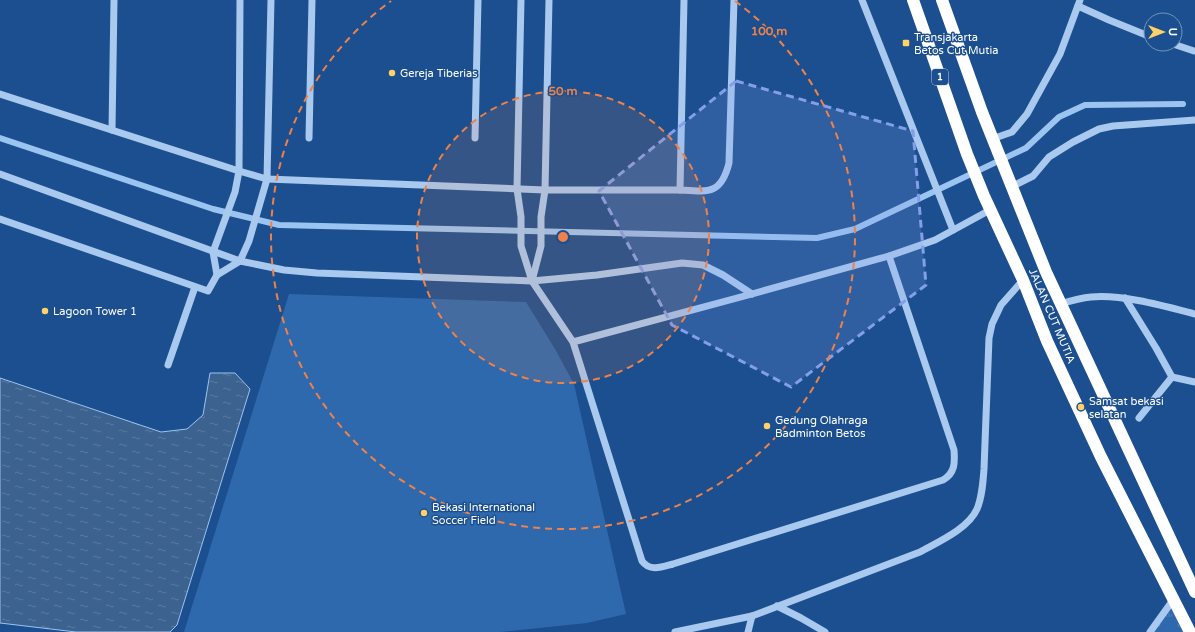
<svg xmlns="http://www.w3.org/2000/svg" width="1195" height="632" font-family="'Varela Round',sans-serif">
<defs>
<pattern id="grass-tufts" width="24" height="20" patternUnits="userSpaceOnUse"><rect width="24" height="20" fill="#2e69ad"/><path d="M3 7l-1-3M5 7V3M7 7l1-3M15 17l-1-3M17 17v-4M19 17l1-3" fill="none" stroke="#4d80b9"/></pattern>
<pattern id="water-ripples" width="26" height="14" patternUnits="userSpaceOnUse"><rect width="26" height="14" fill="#3c6290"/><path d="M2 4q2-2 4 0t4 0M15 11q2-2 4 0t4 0" fill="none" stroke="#597aa1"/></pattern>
</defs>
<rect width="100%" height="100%" fill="#1b4f8f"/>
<polygon fill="url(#grass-tufts)" points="1173,600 1190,632 1150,632"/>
<polygon fill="#2e69ad" points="289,294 526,302 555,349 574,384 626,614 587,623 501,632 184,632"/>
<polygon fill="url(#water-ripples)" stroke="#9cc4f0" points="210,373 235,373 250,389 177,625 170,632 76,632 0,623 0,378 161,432 187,429 203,415"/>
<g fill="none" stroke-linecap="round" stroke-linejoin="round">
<polyline stroke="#9cc4f0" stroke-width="6" points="0,138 213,209 279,225 817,238 855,229 1026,148 1059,117 1085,105 1183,104"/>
<g stroke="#a9c9ee" stroke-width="7">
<path d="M521 0 517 189 521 217V246L532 281 573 342 642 561C650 572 662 567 673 564L943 480C955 473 955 463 954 450L889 256 752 294 573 342"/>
<polyline points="862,0 953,230"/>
<polyline points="1078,6 1109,20 1151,37"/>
<polyline points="1173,44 1194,51"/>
<polyline points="0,94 239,171 267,179 545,190 680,190 684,0"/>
<polyline points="112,130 114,0"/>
<polyline points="309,138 312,0"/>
<polyline points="475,138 478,0"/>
<polyline points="992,139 1012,132 1027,114 1060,54 1080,0"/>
<polyline points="0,174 240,261 284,270 317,273 532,281 597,275 682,263 703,265 723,275 752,294"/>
<polyline points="1011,187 1033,176 1049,157 1073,142 1099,129 1113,126 1195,120"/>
<path d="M680 190C708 192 721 195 729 163L734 0"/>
<polyline points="0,219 208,291 217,275 240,261 249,241 267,179 271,0"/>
<polyline points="889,256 935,240 990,210"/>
<polyline points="217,275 213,252 235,192 239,171 240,0"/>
<polyline points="532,281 541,246 541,217 545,190 549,0"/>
<polyline points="1125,298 1156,348 1172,377 1195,382"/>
<path d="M1060 304C1070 301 1080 298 1091 297 1122 294 1164 306 1195 314"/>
<polyline points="168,365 195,287"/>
<polyline points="1139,418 1172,377"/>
<polyline points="777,606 801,618 825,632"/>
<path d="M675 632 752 616 920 552C938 542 968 529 977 509 982 497 983 483 984 469L989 338 992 324 1001 305 1023 280"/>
<polyline points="748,632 752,616"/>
<polyline points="1150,632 1173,600"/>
</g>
<g stroke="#fff" stroke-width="12">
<polyline points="913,0 967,154 984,196 1023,280 1047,341 1101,457 1190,632"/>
<polyline points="942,0 982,112 1046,272 1195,592"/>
</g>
</g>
<path fill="#839eea" fill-opacity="0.2" stroke="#839eea" stroke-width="3" stroke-dasharray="8 5" stroke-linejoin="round" d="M736 81 913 131 926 285 791 387 672 325 599 191Z"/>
<circle cx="563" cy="237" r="146" fill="#ee8249" fill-opacity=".12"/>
<g fill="none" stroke="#ee8249" stroke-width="2" stroke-dasharray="7 5">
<circle cx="563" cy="237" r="146"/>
<path d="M735 1A292 292 0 1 1 391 1"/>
</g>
<g fill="#ffd166" stroke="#1b4f8f" stroke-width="1.5">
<rect x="902" y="39" width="8" height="8" rx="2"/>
<circle cx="392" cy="73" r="4"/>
<circle cx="45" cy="311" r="4"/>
<circle cx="1081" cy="407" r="4"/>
<circle cx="767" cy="426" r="4"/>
<circle cx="424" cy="513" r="4"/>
</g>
<g text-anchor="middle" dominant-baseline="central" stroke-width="3" stroke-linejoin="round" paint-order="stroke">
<rect fill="#1b4f8f" stroke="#bbcadd" stroke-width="1" x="932" y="69" width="16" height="16" rx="3"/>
<g font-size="10" font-weight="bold" fill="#fff">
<text x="940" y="77">1</text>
</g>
<g font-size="11" fill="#fff" stroke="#1b4f8f" text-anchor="start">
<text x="914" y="37">Transjakarta<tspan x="914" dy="13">Betos Cut Mutia</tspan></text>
<text x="400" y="73">Gereja Tiberias</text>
<text x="53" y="311">Lagoon Tower 1</text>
<text x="1089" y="401">Samsat bekasi<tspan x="1089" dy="13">selatan</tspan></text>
<text x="775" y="420">Gedung Olahraga<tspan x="775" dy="13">Badminton Betos</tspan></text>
<text x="432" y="507">Bekasi International<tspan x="432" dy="13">Soccer Field</tspan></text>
</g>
<g font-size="11" fill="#fff" stroke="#1b4f8f">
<text transform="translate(1052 316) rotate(67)">JALAN CUT MUTIA</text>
</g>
</g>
<circle cx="563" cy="237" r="6" fill="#ee8249" stroke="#1b4f8f" stroke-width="2"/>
<g font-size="12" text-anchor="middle" font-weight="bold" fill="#ee8249" stroke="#1b4f8f" stroke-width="3" stroke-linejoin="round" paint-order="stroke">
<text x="769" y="35">100 m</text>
<text x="563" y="95">50 m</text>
</g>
<g transform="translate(1163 32) rotate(90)"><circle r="19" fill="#1b4f8f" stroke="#7695bc"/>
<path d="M0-3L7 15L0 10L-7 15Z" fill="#ffd166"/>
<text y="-6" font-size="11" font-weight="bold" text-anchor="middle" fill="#ffffff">U</text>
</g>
</svg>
